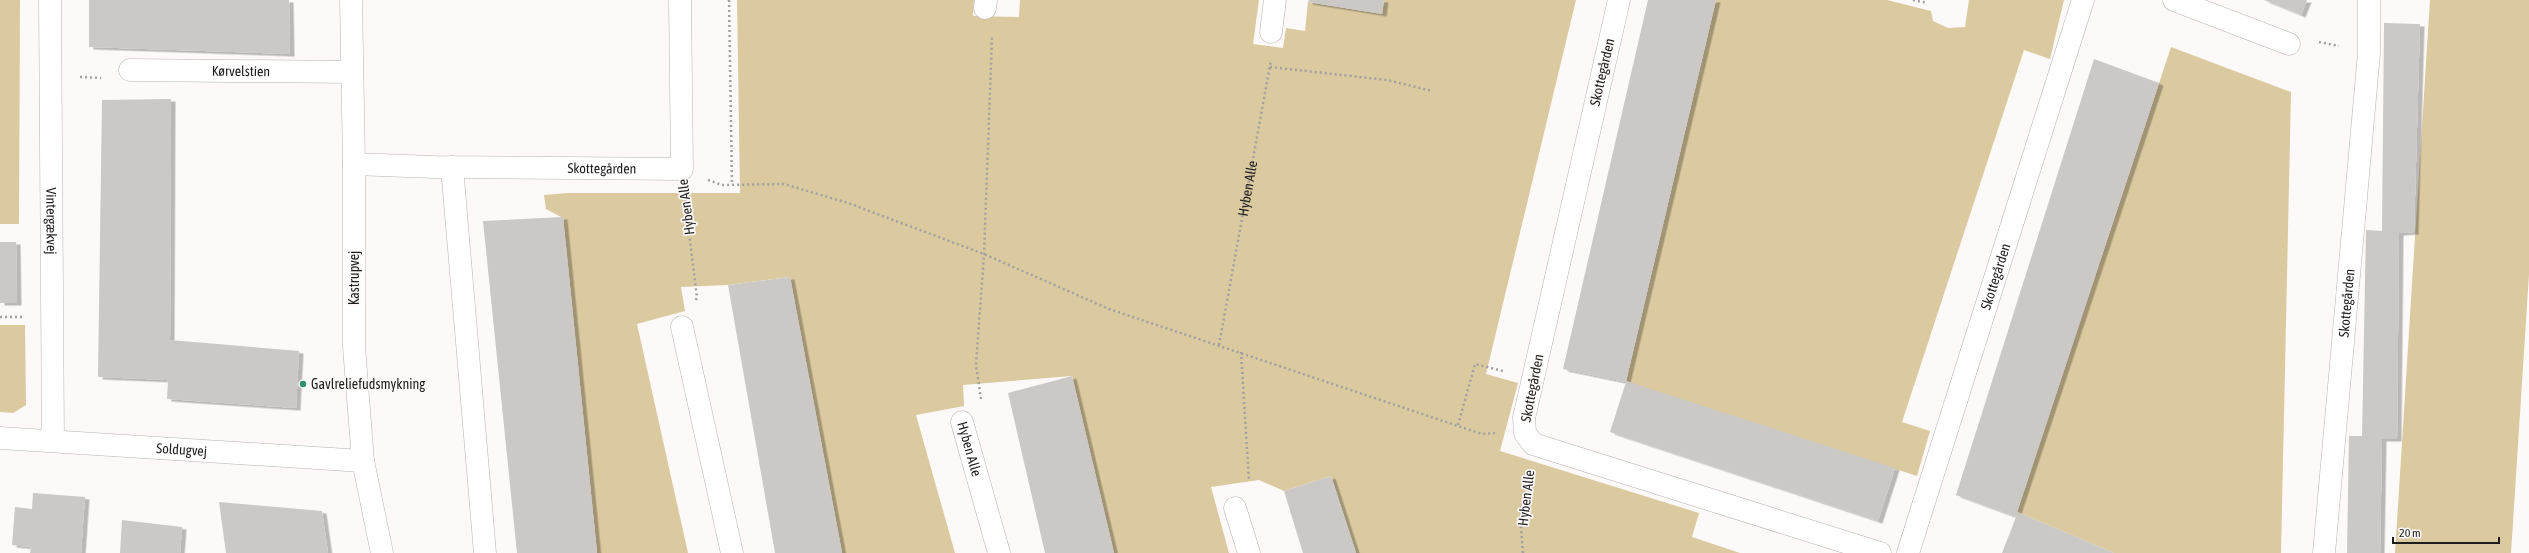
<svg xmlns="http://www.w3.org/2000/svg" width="2529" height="553" font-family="'Asap Condensed',sans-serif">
<defs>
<filter id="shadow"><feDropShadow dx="4.5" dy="2.5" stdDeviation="0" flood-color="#0004"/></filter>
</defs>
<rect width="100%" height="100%" fill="#fdf9f8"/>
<g fill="#dbcaa0">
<polygon points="0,0 20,0 19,224 0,224"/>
<polygon points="737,0 974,0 973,16 1019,17 1020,0 1259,0 1253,44 1283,48 1286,28 1305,31 1308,2 1382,14 1384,0 1576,0 1486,374 1518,383 1500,451 1699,513 1692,537 1740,553 1356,553 1331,476 1284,491 1259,480 1211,487 1229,553 1114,553 1072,376 963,385 964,406 916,415 955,553 842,553 790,277 728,285 681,287 685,311 637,324 688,553 597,553 563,218 546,209 544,195 568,193 740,193"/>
<polygon points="1716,0 1887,0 1931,11 1933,21 1948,28 1965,27 1969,0 2064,0 2050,59 2024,50 1902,422 1930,431 1917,476 1626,382"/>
<polygon points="2430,0 2529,0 2529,274 2511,553 2395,553"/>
<polygon points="2171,47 2291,92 2281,553 2114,553 2017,512"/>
<polygon points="0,325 25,325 26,405 13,413 0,412"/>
</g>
<g fill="#cbc8c6" filter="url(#shadow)">
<polygon points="89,0 289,0 290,54 89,47"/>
<polygon points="1309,0 1384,0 1382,14 1308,2"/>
<polygon points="1648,0 1716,0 1626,381 1895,468 1878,521 1610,432 1626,382 1563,369"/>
<polygon points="2264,0 2307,0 2301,15"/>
<polygon points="2384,23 2420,24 2414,232 2399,233 2397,439 2382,439 2380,553 2347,553 2349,436 2362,436 2366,230 2382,231"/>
<polygon points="2094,59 2159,83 2017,512 2114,553 2002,553 2016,517 1956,495"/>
<polygon points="171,99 170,340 299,351 296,408 167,399 168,380 98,377 102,100"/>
<polygon points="563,217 597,553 517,553 483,221"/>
<polygon points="0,242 16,242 17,303 0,303"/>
<polygon points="790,277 842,553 775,553 728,285"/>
<polygon points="1072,376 1114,553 1045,553 1008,393"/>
<polygon points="1331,476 1356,553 1303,553 1284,491"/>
<polygon points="33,493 85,497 81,553 30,553 31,547 12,545 15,507 32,509"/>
<polygon points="219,502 322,511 328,553 226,553"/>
<polygon points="122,520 182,527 180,553 120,553"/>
</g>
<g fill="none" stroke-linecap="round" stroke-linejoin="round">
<defs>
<g id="minor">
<path id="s2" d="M50 0 53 441"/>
<polyline points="351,0 354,164 354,347 363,461 382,553"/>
<polyline points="1619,0 1524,418 1525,433 1533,444 1880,553"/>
<polyline points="2174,0 2289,44"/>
<polyline points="985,8 986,0"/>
<polyline points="1271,32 1275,0"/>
<path id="s3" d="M130 70 351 72"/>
<path id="s4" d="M354 164 434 167 682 169 680 0"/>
<polyline points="452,167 485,553"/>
<polyline points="682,327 732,553"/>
<path id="s5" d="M962 422 999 553"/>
<path id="s6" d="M0 438 363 461"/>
<polyline points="1235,508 1249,553"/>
<path id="s7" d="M1908 553 2083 0"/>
<path id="s8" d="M2324 553 2369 53V0"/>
</g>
</defs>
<use href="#minor" stroke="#b6b2b1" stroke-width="23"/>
<g stroke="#a2a09f" stroke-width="2.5" stroke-dasharray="2 3" stroke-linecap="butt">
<polyline points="729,0 732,185"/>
<polyline points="1913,0 1927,3"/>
<polyline points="2319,42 2339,46"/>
<polyline points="1270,67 1387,80 1432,91"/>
<polyline points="80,77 101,78"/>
<polyline points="708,180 722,185 784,184 848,203 984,254 1109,309 1482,434 1495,433"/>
<polyline points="685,199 697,298 695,301"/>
<polyline points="0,317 23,317"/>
<path id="s1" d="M1219 345 1271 60"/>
<polyline points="1241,352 1249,481"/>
<polyline points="981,399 976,365 984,254 992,37"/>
<polyline points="1458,425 1475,364 1503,371"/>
<polyline points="1523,553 1520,516 1528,474"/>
</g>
<use href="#minor" stroke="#fff" stroke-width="22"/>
</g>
<circle fill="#2d936f" stroke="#fdf9f8" stroke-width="1.5" cx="303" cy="384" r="4"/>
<g text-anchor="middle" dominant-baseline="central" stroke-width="3.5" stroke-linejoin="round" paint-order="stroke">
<g font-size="14" fill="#1f1e1e" stroke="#fdf9f8">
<text stroke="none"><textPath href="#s3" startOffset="111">Kørvelstien</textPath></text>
<text transform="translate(1602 72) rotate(-77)">Skottegården</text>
<text stroke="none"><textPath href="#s4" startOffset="248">Skottegården</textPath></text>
<text stroke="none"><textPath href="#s1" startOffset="159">Hyben Alle</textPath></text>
<text transform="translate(686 207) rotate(-97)">Hyben Alle</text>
<text stroke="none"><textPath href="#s2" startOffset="221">Vintergækvej</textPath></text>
<text stroke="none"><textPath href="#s7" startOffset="290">Skottegården</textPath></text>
<text transform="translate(354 278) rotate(-90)">Kastrupvej</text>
<text stroke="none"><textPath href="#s8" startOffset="251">Skottegården</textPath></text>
<text transform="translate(1532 388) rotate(-79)">Skottegården</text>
<text stroke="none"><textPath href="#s6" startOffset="182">Soldugvej</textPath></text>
<text stroke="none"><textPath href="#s5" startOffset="28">Hyben Alle</textPath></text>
<text transform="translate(1526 498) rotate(-83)">Hyben Alle</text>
</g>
<g font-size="14" fill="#1f1e1e" stroke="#fdf9f8" text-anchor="start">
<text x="311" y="384">Gavlreliefudsmykning</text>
</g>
</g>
<path d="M2393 537v6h106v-6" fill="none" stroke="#1f1e1e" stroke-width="2"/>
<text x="2399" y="537" font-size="12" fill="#1f1e1e" stroke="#fdf9f8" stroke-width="3" paint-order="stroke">20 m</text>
</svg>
